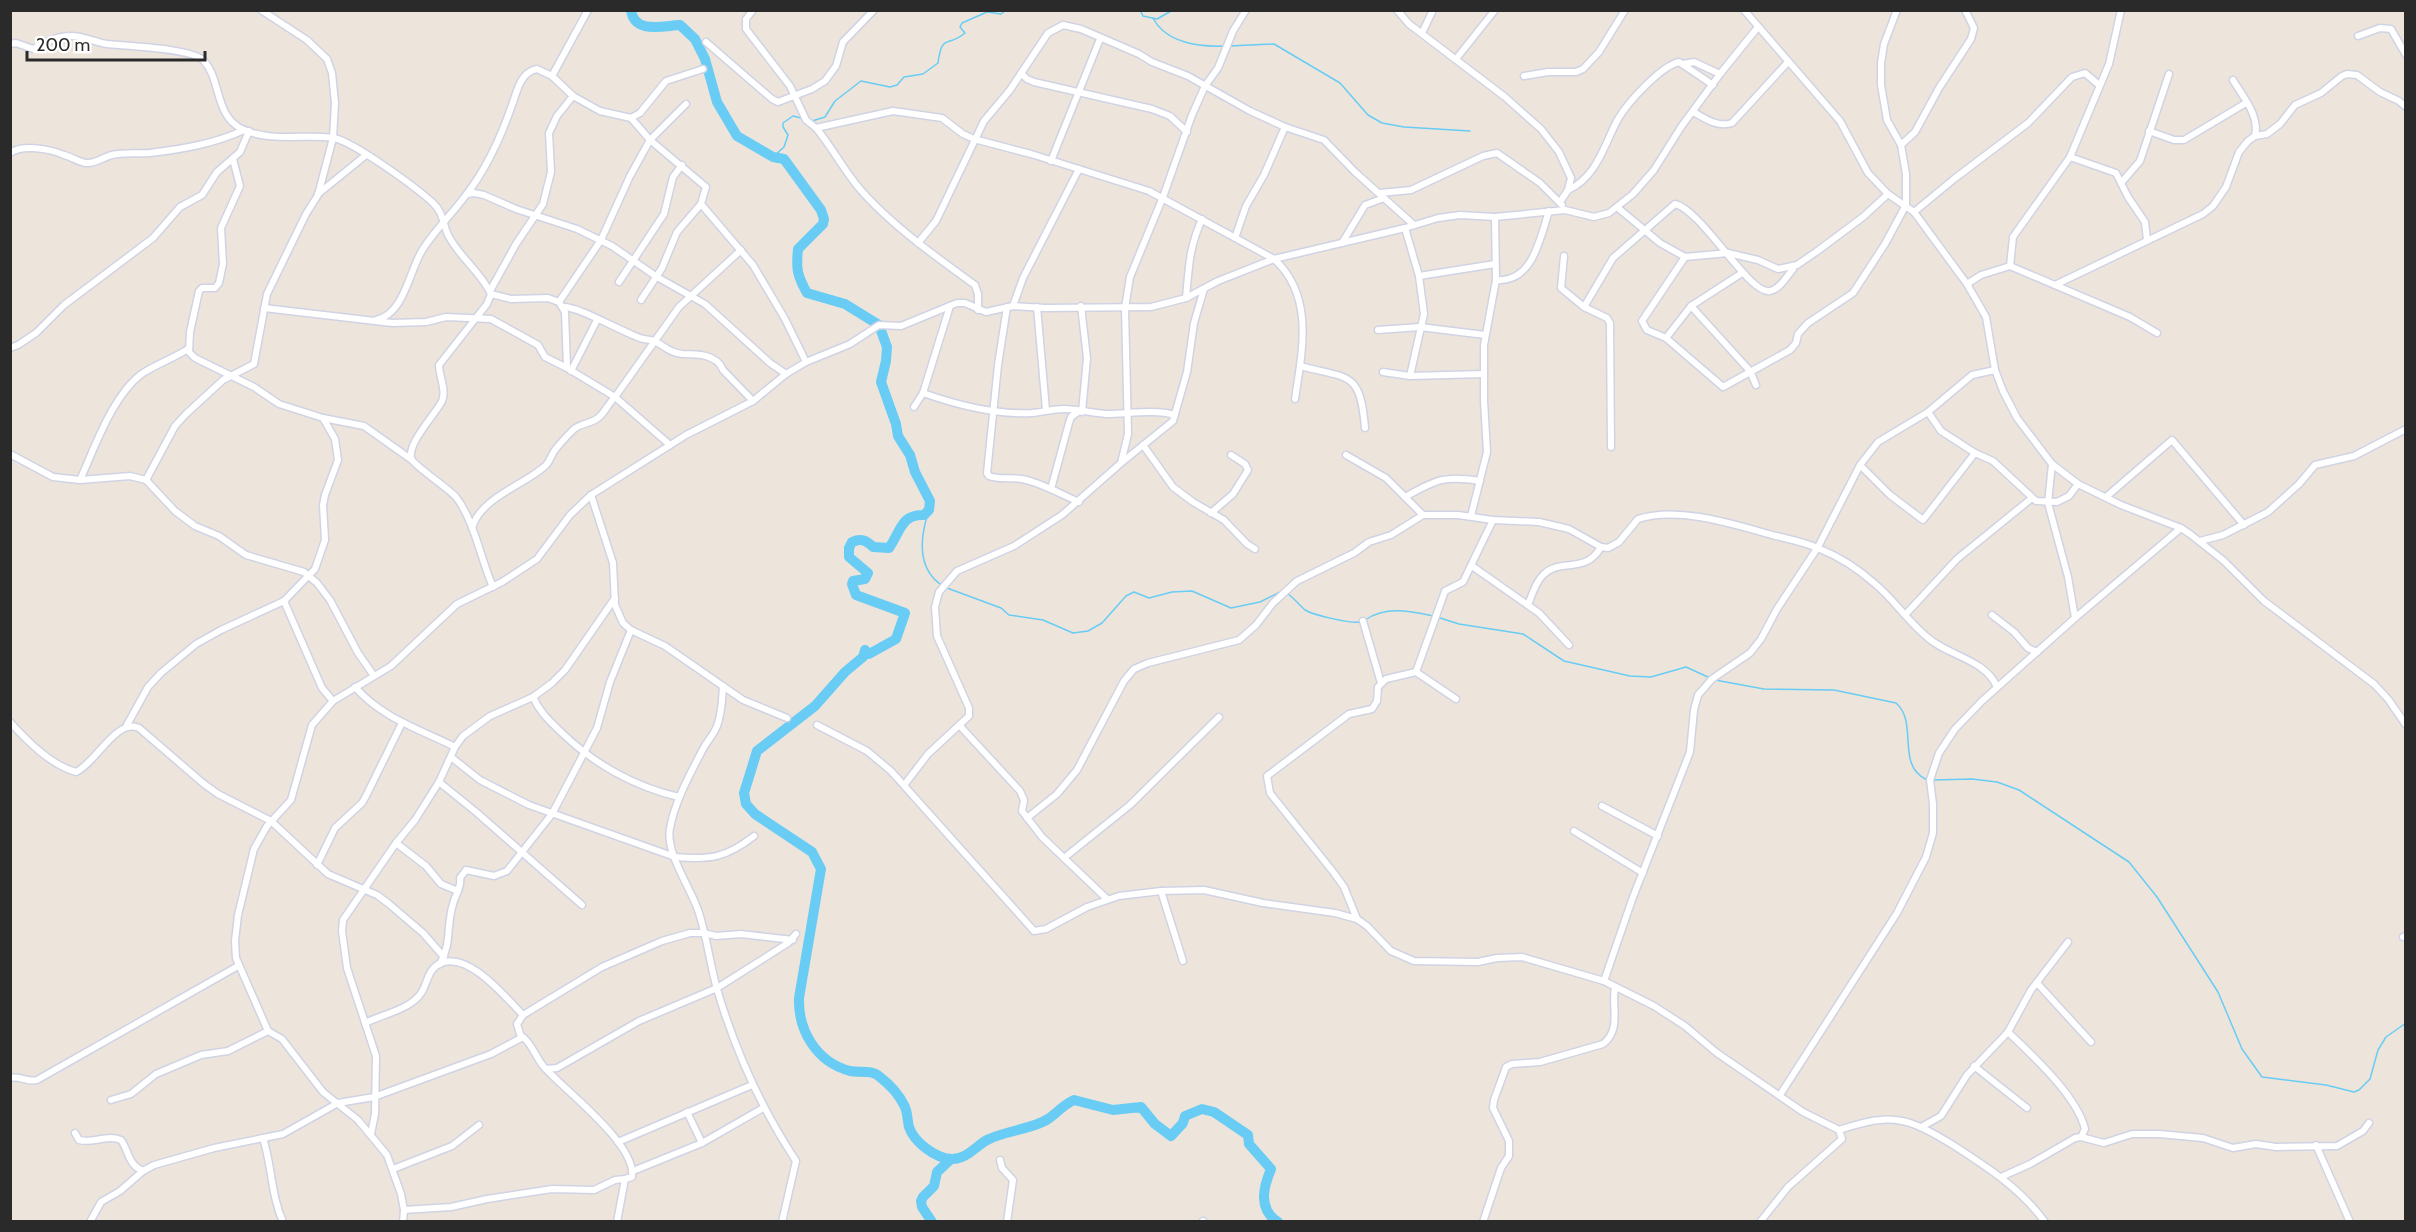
<svg xmlns="http://www.w3.org/2000/svg" width="2416" height="1232" font-family="Cabin,sans-serif">
<rect width="100%" height="100%" fill="#ede5db"/>
<g fill="none" stroke-linecap="round" stroke-linejoin="round">
<g stroke="#68ccf5" stroke-width="1.5">
<polyline points="1140,10 1143,16 1157,19 1173,10"/>
<path d="M1153 18C1166 43 1199 47 1224 46"/>
<polyline points="1229,46 1274,44 1340,83 1368,115 1382,123 1404,127 1470,131"/>
<path d="M812 121 825 117 835 101 861 81 890 87 897 85 904 77 923 74 938 63C942 33 947 48 965 33L960 27 962 23 987 12 1001 14 1006 10"/>
<polyline points="773,157 784,147 788,135 783,127 783,123 793,116 801,118"/>
<path d="M929 510C920 537 916 569 943 586"/>
<polyline points="947,588 1001,608 1009,615 1043,620 1073,633 1088,631 1102,623 1126,596 1134,592 1149,598 1172,592 1192,591 1231,608 1260,602 1280,592"/>
<path d="M1287 593C1294 598 1299 605 1305 610 1313 615 1351 624 1361 622"/>
<polyline points="1437,617 1459,624 1523,634 1564,661 1630,676 1651,677 1686,667 1710,678"/>
<path d="M1365 620C1386 606 1409 611 1433 616"/>
<path d="M1715 680 1764 689 1834 690 1896 703C1919 723 1895 765 1927 780"/>
<polyline points="1932,780 1972,779 1997,782 2019,790 2129,862 2157,897 2218,992 2242,1049 2262,1077 2326,1085 2354,1092 2359,1090 2370,1079 2378,1050 2386,1037 2406,1023"/>
</g>
<g stroke="#68ccf5" stroke-width="10">
<path d="M631 10C634 34 662 26 680 25L695 39 705 59 717 102 737 136 773 157 784 159 821 210 824 219 823 224 798 249C796 269 797 275 807 293L845 304 879 325 887 347 886 361 881 382 896 424 898 436 910 455 915 472 930 501 929 510 924 515C901 514 901 531 889 548L873 547C866 540 861 538 852 542L849 548V557L868 573 865 579 853 581 852 584 856 595 905 613 896 639 869 654 865 650 863 657 845 672 815 706 757 751 744 793 746 804 755 814 812 852 821 869 799 998C798 1030 816 1062 850 1071 860 1073 872 1069 880 1077 889 1084 899 1095 904 1105 908 1112 907 1119 909 1127 914 1142 935 1158 951 1159 966 1160 976 1146 987 1140 1004 1131 1033 1129 1048 1119 1057 1113 1063 1105 1074 1100L1113 1110 1141 1107 1155 1124 1171 1136 1183 1123 1185 1116 1202 1109 1214 1112 1248 1135 1249 1144 1271 1169C1263 1188 1258 1209 1278 1222"/>
<polyline points="932,1222 922,1207 921,1201 923,1197 934,1186 937,1172 951,1159"/>
</g>
<defs>
<g id="minor">
<path d="M753 10 746 19V29L790 86 806 120 816 128 893 111 942 118 963 134 974 139 1031 154 1149 191 1274 259C1315 296 1302 352 1295 399"/>
<polyline points="1397,10 1409,24 1505,97 1541,129 1559,152 1571,178 1568,190 1560,202"/>
<polyline points="1744,10 1840,121 1868,173 1888,194 1914,212 1967,284 1986,317 1995,370 2003,391 2017,418 2052,464 2078,484 2121,505 2181,528 2190,534 2224,561 2264,601 2374,684 2388,699 2406,725"/>
<polyline points="1422,33 1433,10"/>
<polyline points="2358,36 2380,28 2391,29 2406,55"/>
<polyline points="706,42 772,99 778,102 812,89 825,81 836,66 843,42 874,10"/>
<path d="M10 44 16 43 33 49C46 42 56 36 71 36 84 36 94 42 107 44 126 46 193 48 204 61 222 81 214 117 244 130 271 142 306 134 334 138 354 142 417 188 433 203 443 212 443 224 448 235 459 257 481 272 491 294L487 304 439 365C439 376 447 391 442 401 435 415 408 442 411 458 412 464 449 489 456 497 474 520 481 560 493 587"/>
<polyline points="1456,59 1495,10"/>
<polyline points="1683,64 1694,62 1720,74"/>
<polyline points="1021,73 1027,79 1034,82 1152,109 1170,116 1187,132"/>
<polyline points="552,76 588,10"/>
<polyline points="1524,76 1548,72 1576,72 1583,69 1599,52 1625,10"/>
<path d="M2233 80C2243 97 2260 116 2255 136"/>
<path d="M1693 112C1705 118 1717 128 1732 123L1788 62"/>
<polyline points="631,118 650,140 706,187 701,204 677,232 662,268 641,300"/>
<path d="M816 128C832 147 843 169 859 188 890 224 936 257 975 285L978 294V310"/>
<polyline points="2149,131 2174,140 2184,140 2246,103"/>
<polyline points="1901,145 1915,132 1939,88 1971,39 1974,28 1965,10"/>
<path d="M10 153C23 144 51 149 64 155 72 157 78 162 86 163 96 164 103 157 112 155 124 152 138 154 150 153 182 149 214 144 244 130"/>
<polyline points="2070,157 2116,173 2128,197 2145,222 2147,240"/>
<polyline points="1051,161 1100,39"/>
<polyline points="2121,183 2140,161 2169,74"/>
<path d="M1568 190C1597 177 1604 145 1618 119 1628 102 1661 66 1679 62L1713 85"/>
<polyline points="1380,193 1411,190 1483,156 1497,153 1540,183 1562,205"/>
<polyline points="318,194 366,155"/>
<polyline points="467,194 474,193 484,195 516,209 577,229 612,246 657,277 705,304 770,363 786,374"/>
<polyline points="701,204 753,265 785,319 806,362"/>
<polyline points="1618,208 1660,243 1685,257 1728,253 1758,260 1778,269 1797,265 1816,252 1863,217 1888,194"/>
<polyline points="1914,212 1954,179 2028,123 2072,77 2085,73 2099,85"/>
<polyline points="1405,228 1419,276 1424,314 1410,376"/>
<polyline points="1235,238 1246,206 1264,175 1285,127"/>
<polyline points="918,243 936,221 984,121 1010,90 1048,33 1063,25 1081,29 1139,54 1152,62 1188,76 1250,111 1285,127 1324,140 1355,172 1414,225"/>
<polyline points="1342,243 1365,205 1384,198"/>
<polyline points="1564,256 1561,288 1584,307 1607,318 1610,323 1611,447"/>
<polyline points="1685,257 1642,321 1647,330 1666,338 1723,387 1790,350 1796,343 1798,334 1808,323 1853,293 1885,244 1906,205 1906,174 1901,145 1887,120 1881,85 1881,63 1884,44 1897,10"/>
<polyline points="2010,266 2130,317 2157,333"/>
<polyline points="1419,276 1495,264"/>
<path d="M1496 280C1533 283 1540 238 1549 211"/>
<polyline points="619,282 664,214 673,177 682,165"/>
<polyline points="1967,284 1981,275 2010,266 2013,237 2070,157 2109,64 2121,10"/>
<polyline points="2055,285 2203,214 2213,206 2226,187 2239,152 2248,141 2255,136 2267,134 2280,124 2295,105 2321,93 2342,76 2347,74 2357,75 2380,92 2399,101 2406,107"/>
<polyline points="490,291 516,244 543,204 551,172 549,133 557,116 573,96"/>
<polyline points="491,294 511,299 548,298 559,302 565,312 567,368 615,397 670,445"/>
<path d="M1186 298C1189 266 1189 248 1202 219"/>
<polyline points="559,302 601,240 630,176 650,140 686,104"/>
<polyline points="1013,306 1023,278 1079,169"/>
<polyline points="1081,306 1087,358 1082,412"/>
<polyline points="1691,306 1750,371 1756,385"/>
<path d="M563 307C578 306 622 332 640 338 644 340 650 339 654 341 665 346 669 353 683 354 697 354 717 354 723 370L753 401"/>
<path d="M1007 307 998 365 987 473 989 476C999 480 1010 477 1022 479 1042 483 1060 494 1079 502"/>
<polyline points="1037,307 1046,410"/>
<path d="M1584 307 1613 258 1675 204C1702 210 1750 296 1770 291 1780 289 1787 276 1793 269"/>
<polyline points="264,308 392,323 426,322 446,317 491,319 538,345 545,357 567,368"/>
<path d="M376 320C405 314 409 270 423 249 435 230 452 214 466 195 487 168 501 137 512 105 517 92 520 72 537 69L552 76 573 96 600 111 631 118 640 113 666 81 703 69"/>
<polyline points="1378,330 1420,327 1485,335"/>
<polyline points="1666,338 1691,306 1742,273"/>
<polyline points="10,348 18,345 36,333 64,305 153,238 180,207 202,195 217,172 240,152 249,131"/>
<path d="M1300 366C1350 379 1360 371 1365 428"/>
<polyline points="571,371 597,320"/>
<polyline points="1383,372 1410,376 1484,374"/>
<path d="M923 393C957 405 995 415 1032 413 1043 412 1053 409 1064 409 1078 409 1092 413 1106 414 1128 414 1154 409 1175 415"/>
<polyline points="914,407 923,393 950,306"/>
<polyline points="1928,412 1941,431 1975,453 1993,461 2036,501 2057,502 2069,496 2078,484"/>
<polyline points="323,418 364,426 412,460"/>
<polyline points="1143,445 1173,487 1193,502 1224,520 1247,544 1255,549"/>
<polyline points="10,454 53,477 80,480 130,476 146,480 175,511 195,526 219,536 246,555 304,572 317,583 330,600 358,653 374,676"/>
<polyline points="1346,455 1386,478 1423,515"/>
<polyline points="1121,463 1128,434 1125,308 1130,277 1163,197 1192,115 1205,86 1218,68 1233,31 1246,10"/>
<polyline points="2052,464 2048,503 2068,577 2075,618"/>
<polyline points="1860,465 1890,495 1923,520 1975,453"/>
<path d="M80 480C95 447 113 394 143 373 157 364 174 358 188 349"/>
<polyline points="146,480 175,426 186,414 223,380 254,364 267,294 306,214 318,195 333,138 335,103 332,73 327,59 307,40 261,10"/>
<polyline points="1051,489 1069,423 1071,417 1078,412"/>
<polyline points="591,495 613,563 615,605 623,623 631,630 665,646 743,700 787,718"/>
<path d="M1405 497C1436 480 1444 475 1480 481"/>
<polyline points="2106,497 2172,440 2244,525"/>
<polyline points="1211,513 1233,494 1248,470 1245,464 1231,455"/>
<polyline points="1471,516 1487,452 1484,401 1484,345 1496,280 1495,217"/>
<path d="M472 528C481 497 523 486 545 466 550 462 551 455 555 450 558 446 569 434 573 430 580 423 590 424 598 418 604 414 608 404 615 397L679 307 741 250"/>
<polyline points="2200,541 2223,535 2268,512 2299,484 2315,465 2354,456 2406,429"/>
<polyline points="1472,566 1539,613 1569,645"/>
<polyline points="284,601 322,688 333,701"/>
<path d="M1528 605C1532 595 1535 583 1543 575 1561 557 1585 575 1601 547"/>
<polyline points="1905,615 1957,559 2032,498"/>
<polyline points="1992,615 2014,632 2028,648 2037,652"/>
<polyline points="1363,621 1381,683"/>
<path d="M723 686C722 700 722 713 717 726 713 736 707 741 703 749 690 774 675 801 670 828 665 854 692 889 699 913 707 938 710 964 717 989 735 1050 761 1108 796 1161L782 1222"/>
<path d="M355 687C382 718 419 729 455 747"/>
<path d="M533 697C540 713 550 721 562 733 594 764 635 787 679 797"/>
<polyline points="1456,699 1416,672 1445,591 1463,582 1493,520"/>
<path d="M10 722C28 742 51 765 76 772 97 762 116 718 139 728L204 784 218 794 271 821 328 874 377 895 389 904 423 933 444 957"/>
<polyline points="127,725 148,687 161,673 196,644 221,630 284,601 315,569 325,540 323,505 325,495 338,460 335,439 323,418 279,404 254,387 195,358 189,352 190,332 199,291 202,288 215,288 219,283 223,264 221,228 240,186 233,159"/>
<path d="M817 725 867 751 891 771 1034 931 1046 929 1087 907 1119 896 1161 891 1204 890 1263 903 1335 913 1357 919 1367 926 1391 951 1414 961 1478 962 1497 958 1522 957 1604 981 1654 1006 1685 1026 1717 1053 1803 1112 1839 1130C1852 1126 1866 1121 1880 1120 1908 1117 1930 1131 1953 1145 1987 1167 2020 1188 2045 1222"/>
<polyline points="960,726 1020,791 1024,800 1022,811 1042,837 1107,899"/>
<path d="M451 757 480 780 529 805 675 857C710 860 726 858 754 836"/>
<polyline points="439,782 476,812 582,905"/>
<polyline points="905,784 928,754 969,716 969,708 937,636 935,607 939,592 957,571 1014,546 1062,515 1121,463 1173,421 1187,372 1194,323 1204,289"/>
<polyline points="1602,806 1658,836"/>
<path d="M1027 818 1057 794 1077 770 1124 681 1134 669 1148 663 1239 640 1256 625 1273 603 1297 581 1354 553 1369 542 1391 535 1423 515H1458L1493 520 1539 522 1569 529 1601 547 1608 548 1619 542 1638 519C1678 506 1733 524 1772 535 1788 539 1805 542 1820 549 1840 557 1858 569 1874 583 1895 600 1910 625 1932 641 1954 657 1986 661 1997 687"/>
<polyline points="1574,831 1643,873"/>
<polyline points="396,843 426,866 441,884 458,891"/>
<polyline points="1064,858 1130,805 1219,717"/>
<polyline points="317,865 335,828 362,803 366,796 402,723"/>
<polyline points="1161,891 1183,961"/>
<polyline points="1357,919 1344,887 1334,873 1270,793 1267,776 1349,714 1372,709 1377,701 1378,687 1386,679 1416,672"/>
<polyline points="2403,937 2406,936"/>
<path d="M440 964C452 943 446 926 453 904 455 895 462 887 460 878L466 870 494 876 507 871 552 814 597 728 610 682 631 630"/>
<polyline points="1604,981 1633,897 1690,752 1694,710 1698,695 1712,679 1750,653 1761,639 1777,609 1818,547 1860,465 1878,442 1928,412 1972,375 1995,370"/>
<polyline points="2037,983 2091,1042"/>
<path d="M365 1023C381 1015 407 1010 419 996 428 986 426 971 439 964 467 949 506 998 523 1015"/>
<path d="M2008 1032C2032 1055 2077 1096 2085 1129L2081 1137"/>
<polyline points="521,1037 517,1024 523,1015 602,967 662,941 690,933 704,933 716,936 741,934 793,940"/>
<polyline points="1974,1066 2027,1108"/>
<polyline points="546,1069 557,1068 639,1021 717,988 788,943 796,934"/>
<path d="M10 1078C21 1075 27 1083 37 1080L238 966"/>
<polyline points="1780,1095 1897,913 1926,857 1933,833 1933,804 1930,780 1939,753 1955,729 1982,701 2075,618 2181,528"/>
<polyline points="111,1100 131,1094 156,1074 201,1055 228,1051 268,1031"/>
<polyline points="687,1112 702,1143"/>
<polyline points="1923,1126 1941,1116 1967,1075 2008,1032 2031,990 2068,942"/>
<path d="M75 1133 79 1140C94 1144 106 1134 121 1140 129 1151 128 1165 143 1171"/>
<polyline points="371,1134 375,1114 376,1056 347,968 342,931 343,920 396,843 415,820 439,782 455,747 463,736 490,716 533,697 552,683 565,670 615,598"/>
<path d="M263 1138C272 1166 271 1195 283 1222"/>
<polyline points="618,1142 752,1085"/>
<polyline points="2316,1145 2350,1222"/>
<polyline points="1000,1160 1002,1168 1013,1180 1007,1222"/>
<polyline points="393,1169 452,1146 479,1125"/>
<polyline points="633,1171 702,1143 763,1108"/>
<polyline points="2001,1177 2030,1164 2075,1138 2081,1137 2104,1143 2132,1134 2159,1134 2203,1138 2233,1148 2256,1144 2276,1147 2337,1146 2363,1131 2369,1123"/>
<polyline points="404,1210 451,1207 487,1199 552,1189 594,1190 615,1180 625,1179"/>
<polyline points="1203,1221 1203,1222"/>
<path d="M90 1222 101 1202 120 1191 143 1171 154 1165 214 1148 283 1134 338 1103 374 1097 491 1054 523 1037C532 1044 536 1058 544 1067 564 1090 637 1144 632 1177L625 1179 617 1222"/>
<polyline points="403,1222 404,1210 401,1194 387,1155 358,1120 323,1092 282,1039 268,1031 236,958 235,941 238,915 254,849 267,826 291,800 312,725 333,701 391,666 457,604 502,582 537,559 570,515 591,495 686,435 753,401 786,374 806,362 850,344 879,325 901,326 957,303 965,303 986,312 1013,306 1045,308 1151,307 1186,298 1218,281 1274,259 1405,228 1438,218 1460,215 1495,217 1565,210 1594,217 1609,213 1633,194 1654,170 1681,127 1720,74 1758,27"/>
<path d="M1483 1222 1501 1168 1509 1156V1141L1493 1108 1494 1100 1506 1067 1512 1064 1540 1062 1603 1044C1622 1029 1611 1007 1615 987"/>
<polyline points="1760,1222 1788,1187 1842,1139 1839,1130"/>
</g>
</defs>
<use href="#minor" stroke="#d0d3e4" stroke-width="9"/>
<use href="#minor" stroke="#fff" stroke-width="6"/>
</g>
<rect width="2416" height="1232" fill="none" stroke="#2a2a2a" stroke-width="24"/>
<path d="M27 51v9h178v-9" fill="none" stroke="#2a2a2a" stroke-width="3"/>
<text x="36" y="51" font-size="18" fill="#2a2a2a" stroke="#ffffff" stroke-width="4.5" paint-order="stroke">200 m</text>
</svg>
